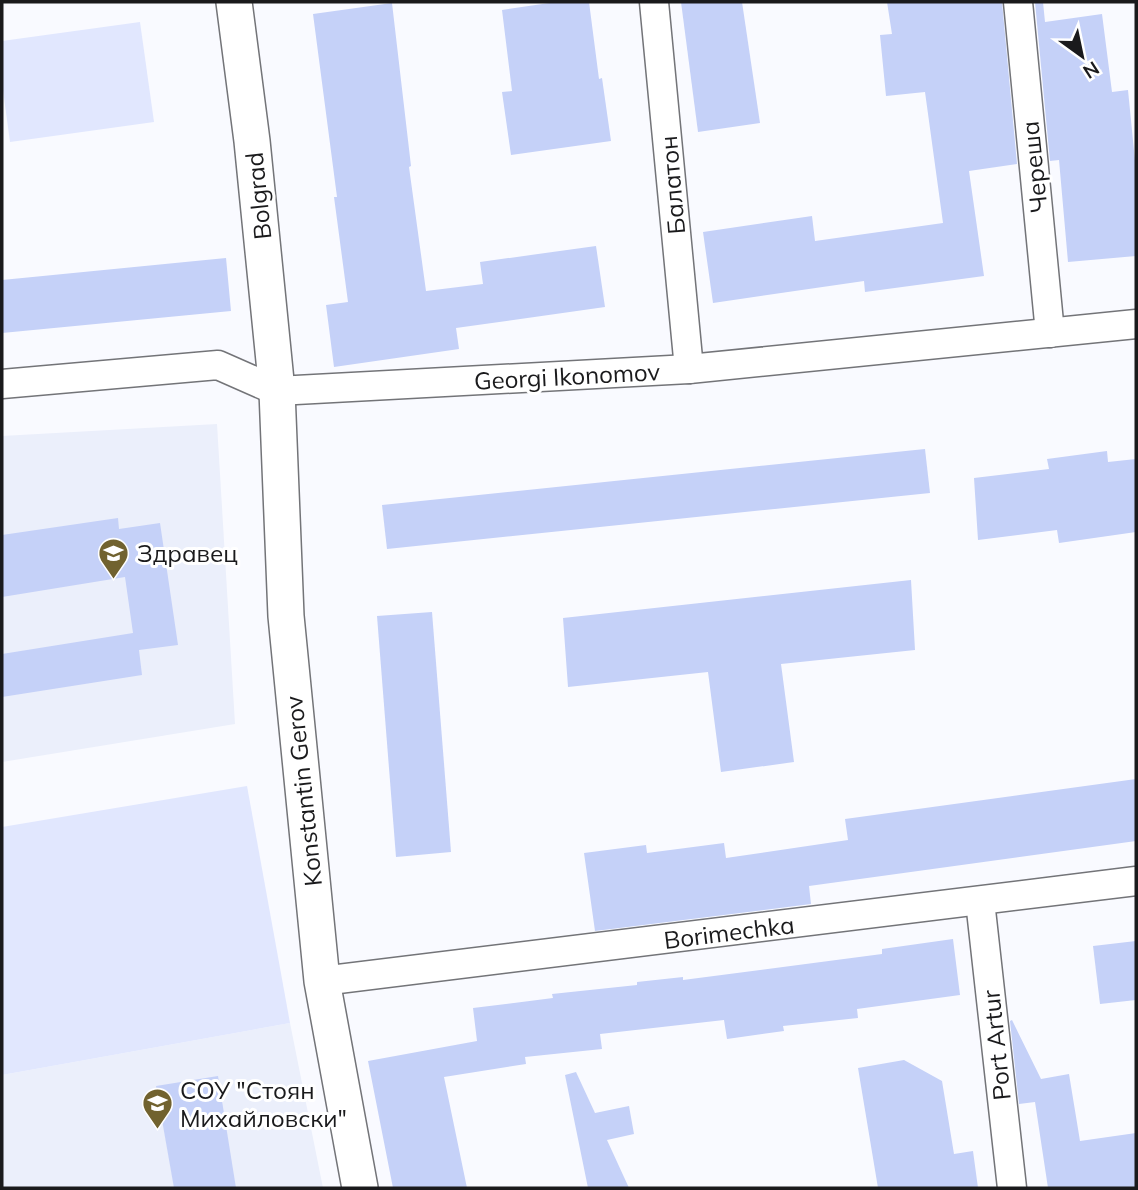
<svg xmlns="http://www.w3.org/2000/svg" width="1138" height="1190" font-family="Mulish,sans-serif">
<rect width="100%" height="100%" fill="#f9faff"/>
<g fill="#ebeffb">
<polygon points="217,424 235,724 2,762 2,436"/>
<polygon points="290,1023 323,1188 2,1188 2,1075"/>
</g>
<g fill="#e1e7fe">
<polygon points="140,22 154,122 10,142 2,83 2,41"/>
<polygon points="247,786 290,1023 2,1075 2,827"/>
</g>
<g fill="#c5d1f8">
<polygon points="556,2 589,2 599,79 602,78 611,141 511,155 502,92 512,91 502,10"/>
<polygon points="681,2 742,2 760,123 698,132"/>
<polygon points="887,2 1002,2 1017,164 969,171 984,276 865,292 864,281 713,303 703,232 812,216 815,241 943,223 925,92 886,96 880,35 892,34"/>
<polygon points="1035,2 1043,2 1045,22 1102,14 1112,92 1128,90 1136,171 1136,256 1068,262 1059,160 1050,161"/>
<polygon points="392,3 411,166 409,167 426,291 483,284 480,262 596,246 605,307 456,328 459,349 334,367 326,305 348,302 334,197 337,197 313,14"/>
<polygon points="226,258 231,311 2,333 2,280"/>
<polygon points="925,449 930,493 387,549 382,505"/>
<polygon points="1107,451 1108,462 1136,459 1136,532 1059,543 1057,530 978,540 974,478 1049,469 1047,459"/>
<polygon points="118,518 119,529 160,523 178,645 139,650 142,675 2,697 2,654 133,633 125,577 2,597 2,535"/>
<polygon points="911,580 915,650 781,664 794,762 721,772 708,672 568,687 563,618"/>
<polygon points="432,612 451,852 396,857 377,616"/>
<polygon points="1136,779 1136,841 809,886 811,904 595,931 584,853 646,845 647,853 724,843 726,858 848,840 845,819"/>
<polygon points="953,939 960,995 857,1009 858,1018 783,1026 784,1031 727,1039 724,1020 600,1034 602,1049 525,1057 526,1064 444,1077 467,1188 393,1188 368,1061 477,1041 473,1008 553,998 552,994 637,985 637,982 683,977 683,980 882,954 882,949"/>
<polygon points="1136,941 1136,1000 1100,1004 1093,946"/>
<polygon points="1012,1020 1041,1079 1069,1074 1080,1141 1136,1133 1136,1188 1048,1188 1035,1102 1019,1104 1010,1021"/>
<polygon points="904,1060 942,1081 954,1154 973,1151 978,1188 878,1188 858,1068"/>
<polygon points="576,1072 595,1113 629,1106 634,1134 607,1140 629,1188 588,1188 565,1075"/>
<polygon points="218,1076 236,1188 174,1188 156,1086"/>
</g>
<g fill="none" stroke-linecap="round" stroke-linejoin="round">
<defs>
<g id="minor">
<polyline points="654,2 689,369"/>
<polyline points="1018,2 1050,333"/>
<polyline points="2,384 218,365 277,391 689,369 1136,324"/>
<polyline points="980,901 1012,1188"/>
<polyline points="322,981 1136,881"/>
</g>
<polyline id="tertiary" points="234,2 252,141 277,391 286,616 322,981 360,1188"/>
</defs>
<use href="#minor" stroke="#737478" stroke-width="31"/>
<use href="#tertiary" stroke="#737478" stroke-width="38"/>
<use href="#minor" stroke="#fff" stroke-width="28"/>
<use href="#tertiary" stroke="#fff" stroke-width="35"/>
</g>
<defs>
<symbol id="school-pin" viewBox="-11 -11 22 30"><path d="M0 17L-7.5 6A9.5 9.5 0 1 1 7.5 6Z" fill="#71622f" stroke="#fff"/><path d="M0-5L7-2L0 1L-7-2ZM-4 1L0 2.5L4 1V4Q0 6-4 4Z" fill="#fff"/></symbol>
</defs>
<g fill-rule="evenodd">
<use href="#school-pin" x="96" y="536" width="35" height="47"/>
<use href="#school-pin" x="140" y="1086" width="35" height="47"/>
</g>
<g text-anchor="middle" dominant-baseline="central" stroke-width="6" stroke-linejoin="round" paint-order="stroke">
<g font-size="24" fill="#1a1a1c" stroke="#fff">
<text transform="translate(1034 167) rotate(-96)">Череша</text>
<text transform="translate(672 185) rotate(-95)">Балатон</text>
<text transform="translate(258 196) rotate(-96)">Bolgrad</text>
<text transform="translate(567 376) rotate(-3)">Georgi Ikonomov</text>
<text transform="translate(303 791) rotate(-96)">Konstantin Gerov</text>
<text transform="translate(729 932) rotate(-7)">Borimechka</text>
<text transform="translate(996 1045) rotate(-96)">Port Artur</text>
</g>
<g font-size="24" fill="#1a1a1c" stroke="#fff" text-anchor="start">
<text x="137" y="553">Здравец</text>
<text x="180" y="1090">СОУ "Стоян<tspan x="180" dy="28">Михайловски"</tspan></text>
</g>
</g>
<rect width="1138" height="1190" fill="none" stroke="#1a1a1c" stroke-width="7"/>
<g transform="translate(1082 56) rotate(147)" stroke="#ffffff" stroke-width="5" paint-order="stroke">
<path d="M0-5L12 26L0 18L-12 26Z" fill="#1a1a1c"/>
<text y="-10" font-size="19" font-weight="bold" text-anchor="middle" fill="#1a1a1c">N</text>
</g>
</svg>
